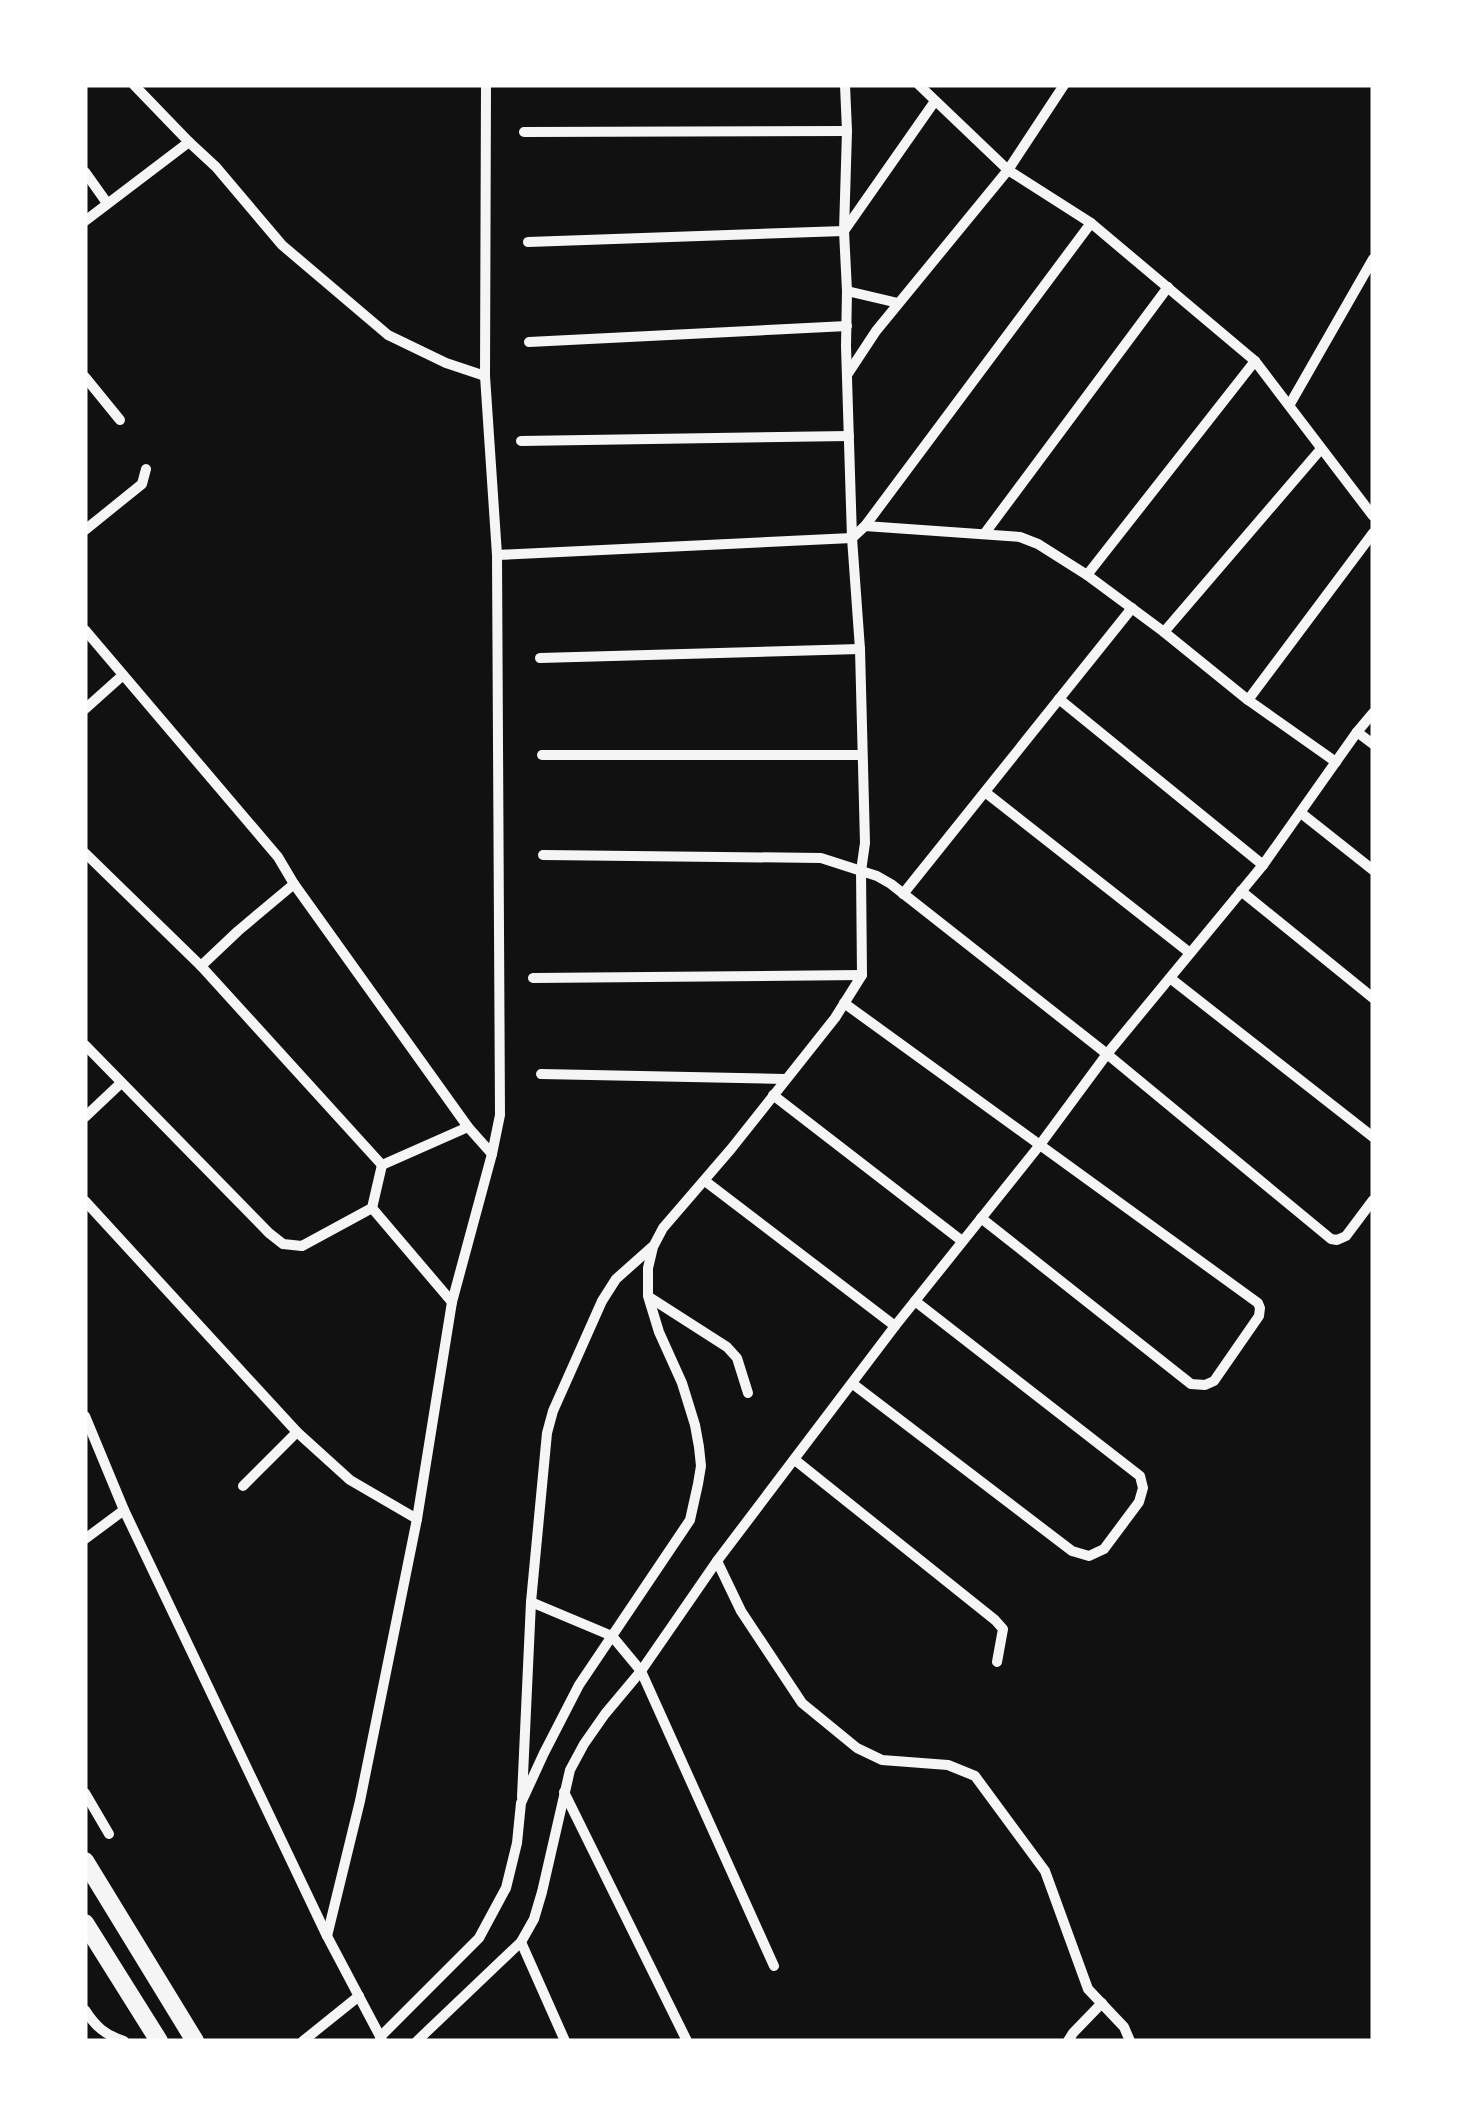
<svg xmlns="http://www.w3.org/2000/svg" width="1458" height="2126" font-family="'Noto Sans',sans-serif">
<rect width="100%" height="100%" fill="#111"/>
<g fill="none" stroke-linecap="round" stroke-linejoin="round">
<g stroke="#f5f5f5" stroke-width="10">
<polyline points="134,85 189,142 216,167 282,245 388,335 446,363 485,376"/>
<polyline points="919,85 1008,170 1091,223 1255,361 1373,516"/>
<polyline points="524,132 847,131"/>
<polyline points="85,172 107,203"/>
<polyline points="85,221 189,142"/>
<polyline points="528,242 844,231 935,101"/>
<polyline points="847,291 898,303"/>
<polyline points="529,342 847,326"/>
<polyline points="847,375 876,331 1008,170 1064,85"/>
<polyline points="85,377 120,420"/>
<polyline points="1290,404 1373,259"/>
<polyline points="521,441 849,436"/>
<polyline points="865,526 1091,223"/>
<polyline points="85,530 142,484 146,469"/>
<polyline points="985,533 1168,287"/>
<polyline points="497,555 852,538 865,526 1020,537 1038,544 1087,575 1164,632 1248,700 1336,762"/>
<polyline points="1087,575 1255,361"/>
<polyline points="85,630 278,857 294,884 468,1127 492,1154"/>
<polyline points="1164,632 1321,449"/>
<polyline points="540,658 860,649"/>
<polyline points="1059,699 1263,865"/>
<polyline points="1248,700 1373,533"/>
<polyline points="85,709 123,675"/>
<polyline points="1357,732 1373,744"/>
<polyline points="542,755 861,755"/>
<polyline points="985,792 1190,953"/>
<polyline points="1301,813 1373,870"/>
<polyline points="85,853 201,966 382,1165"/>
<polyline points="543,855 821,858 877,876 891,884 1107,1054 1331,1239 1337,1240 1346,1236 1373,1200"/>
<polyline points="1241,891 1373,998"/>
<polyline points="903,894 1132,608"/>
<polyline points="201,966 238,931 294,884"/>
<polyline points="533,978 862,975"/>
<polyline points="1170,978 1373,1137"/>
<polyline points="844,1003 1258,1303 1260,1308 1259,1316 1214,1381 1205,1385 1191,1384 981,1218"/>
<polyline points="85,1045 269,1233 283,1244 302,1246 372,1208 382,1165 468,1127"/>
<polyline points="541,1074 785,1079"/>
<polyline points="773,1095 962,1241"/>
<polyline points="85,1117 121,1083"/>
<polyline points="705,1181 895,1326"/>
<polyline points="85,1201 297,1432 350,1480 417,1519"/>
<polyline points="372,1208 452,1302"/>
<polyline points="649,1297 727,1347 737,1358 748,1393"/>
<polyline points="853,1384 1072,1551 1089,1556 1104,1549 1139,1502 1143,1488 1140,1476 915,1301"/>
<polyline points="85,1416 124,1510 327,1936 382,2040"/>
<polyline points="795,1460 995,1620 1003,1629 997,1662"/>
<polyline points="243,1486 297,1432"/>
<polyline points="85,1539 124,1510"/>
<polyline points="717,1561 741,1611 802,1703 857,1748 882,1760 948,1765 975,1776 1045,1871 1088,1989 1124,2027 1130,2041"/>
<polyline points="531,1602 612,1636 641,1671 774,1966"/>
<polyline points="564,1792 687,2041"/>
<polyline points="85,1793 109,1834"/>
<polyline points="522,1797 531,1602 547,1433 553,1411 602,1301 616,1279 652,1247"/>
<polyline points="327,1936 360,1801 417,1519 452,1302 492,1154 500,1115 497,555 485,376 486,85"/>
<polyline points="521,1942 565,2041"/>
<path d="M85 2010C95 2026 105 2035 124 2041"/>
<polyline points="380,2037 479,1938 506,1888 517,1843 521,1803 544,1753 579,1685 690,1520 698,1484 701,1466 699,1447 695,1425 682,1383 659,1332 648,1296 648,1268 653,1247 663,1228 731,1149 835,1018 862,975 861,871 865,843 860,649 852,538 846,346 847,291 844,231 847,131 845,85"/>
<polyline points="303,2041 359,1996"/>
<polyline points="417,2041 521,1942 534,1919 542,1892 570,1770 584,1744 605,1714 641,1671 717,1561 895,1326 1039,1146 1107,1054 1263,865 1357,732 1373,713"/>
<polyline points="1068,2041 1073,2033 1102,2003"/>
</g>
<g stroke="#f5f5f5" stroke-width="18">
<polyline points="85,1861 195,2041"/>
<polyline points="85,1923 159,2041"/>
</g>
</g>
<rect width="1458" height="2126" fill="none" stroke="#ffffff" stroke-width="175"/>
</svg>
